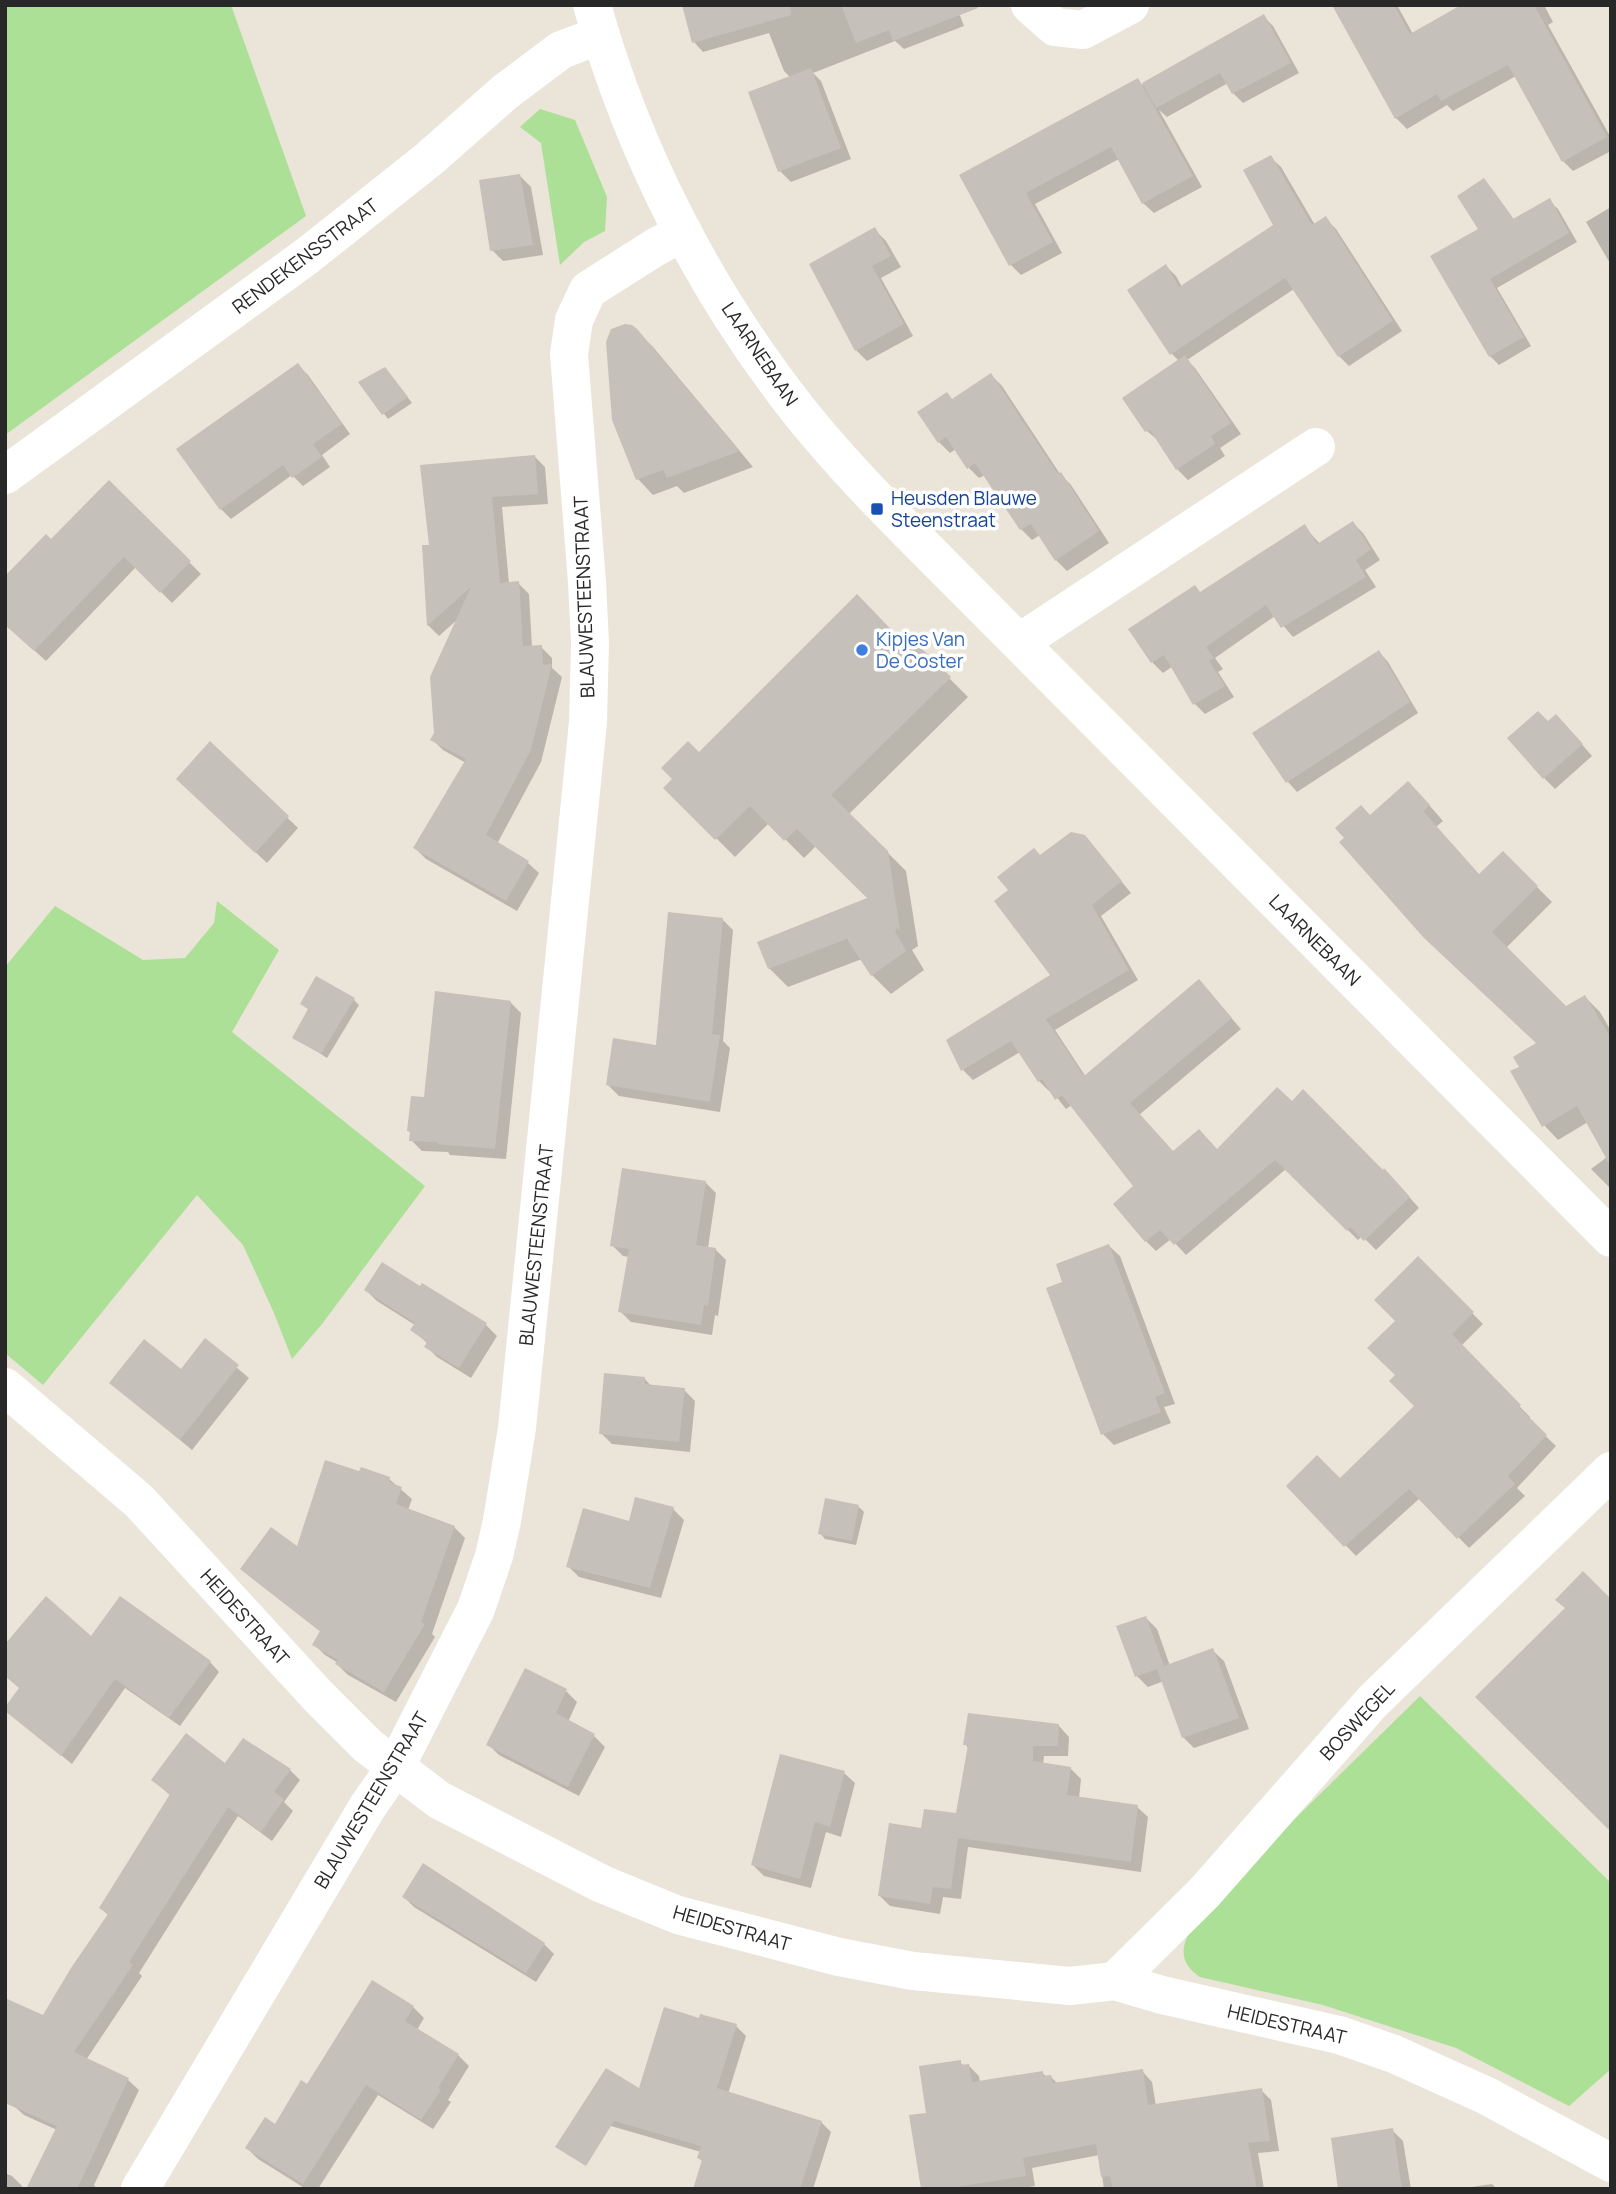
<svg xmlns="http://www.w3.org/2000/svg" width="1616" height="2194" font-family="Manrope,sans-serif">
<rect width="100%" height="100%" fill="#eae4d9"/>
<g fill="#ace096">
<polygon points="5,5 231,5 306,216 5,435"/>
<polygon points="540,109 575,120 607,197 605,231 584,242 560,265 541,143 520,127"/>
<polygon points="217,901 279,950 232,1032 425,1186 322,1324 292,1359 274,1313 243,1245 197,1195 43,1385 5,1353 5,967 55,906 143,960 185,958 214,923"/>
<path d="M1420 1696 1611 1883V2069L1569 2106 1456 2048 1323 2005 1200 1977C1183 1966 1179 1952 1189 1933L1260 1853Z"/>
</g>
<g fill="#0003">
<polygon points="684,5 956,5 964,26 904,49 895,41 813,73 821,81 851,159 791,182 780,171 791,78 784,71 769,33 703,52 694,42"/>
<polygon points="1334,5 1397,5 1413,34 1465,5 1544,5 1553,22 1548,25 1611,138 1611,151 1573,171 1563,161 1516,76 1453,111 1447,105 1407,129 1396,118"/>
<polygon points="1263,16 1273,26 1299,73 1243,103 1233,93 1228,83 1167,117 1159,110 1202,187 1154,213 1143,203 1119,159 1035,204 1062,253 1021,275 1011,265 962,175 1138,80 1142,85"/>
<polygon points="1270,157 1281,167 1315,225 1325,218 1336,229 1402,331 1349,366 1339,356 1294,289 1187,360 1195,368 1241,434 1220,448 1225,456 1188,480 1177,469 1159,441 1147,431 1179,361 1172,354 1166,266 1176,276 1182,287 1276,226"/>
<polygon points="520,176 531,187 543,255 503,261 492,250"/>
<polygon points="1484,180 1492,189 1515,221 1549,201 1558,209 1577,242 1497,288 1531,346 1499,365 1490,356 1480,229"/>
<polygon points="1611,207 1611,265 1586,222"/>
<polygon points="875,230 886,241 901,267 881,278 913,336 867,361 856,350"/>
<polygon points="636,331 653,347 753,467 684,493 677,486 653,495 638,479"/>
<polygon points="298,365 308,375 350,434 322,455 330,467 303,486 292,475 231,519 221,509"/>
<polygon points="390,374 412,403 388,419 361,383"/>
<polygon points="991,375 1002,386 1060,474 1071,485 1109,543 1067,571 1056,560 1040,535 1032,540 1021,529 985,475 979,478 968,467 956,449 950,453 939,442 953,400"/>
<polygon points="534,456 545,467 548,504 502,507 509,584 518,583 529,594 532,647 541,647 552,658 552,668 562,677 541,762 497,844 528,863 539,873 517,911 426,859 415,848 466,763 443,750 432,739 435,734 459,618 439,636 428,625 424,547 431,546"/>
<polygon points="109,482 201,574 172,603 136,567 46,661 5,624 51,541"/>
<polygon points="1353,523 1363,533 1380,560 1365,570 1376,587 1293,637 1275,616 1215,658 1223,669 1218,672 1234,697 1205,714 1195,704 1173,666 1163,673 1152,662 1131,629 1201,594 1304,526 1320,544"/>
<polygon points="916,645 968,697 849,814 906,871 918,946 912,950 924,970 891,994 872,975 862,959 788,987 769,968 870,899 816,846 804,858 769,823 735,857 666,788 699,754 910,651"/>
<polygon points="1379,652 1388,662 1418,713 1297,792 1288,782 1255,733"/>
<polygon points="1548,723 1567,727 1592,756 1555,789 1544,778"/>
<polygon points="210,743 298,828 267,863 189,789"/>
<polygon points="1423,798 1443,821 1436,827 1480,876 1503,853 1552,902 1506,948 1566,1008 1585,997 1600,1012 1611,1031 1611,1189 1591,1169 1607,1157 1588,1122 1558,1140 1544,1125 1521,1067 1538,1044 1370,817"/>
<polygon points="1084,836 1131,893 1101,916 1138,980 1055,1030 1086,1077 1199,981 1241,1029 1139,1115 1174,1153 1218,1151 1383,1172 1395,1181 1419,1208 1376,1250 1362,1236 1358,1240 1286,1169 1186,1255 1171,1239 1156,1251 1146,1241 1136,1186 1072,1105 1066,1109 1051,1090 1049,1091 1039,1081 1020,1052 973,1080 963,1070 1052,975 1010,891 1041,857"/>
<polygon points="722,919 733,930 723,1041 730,1048 720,1112 619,1096 608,1085 658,1047"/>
<polygon points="354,1000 359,1005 327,1058 295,1037 310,1011 302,1004"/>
<polygon points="510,1002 521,1013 506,1159 450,1155 448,1152 422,1151 411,1140 425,1099"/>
<polygon points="705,1182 716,1193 708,1248 715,1249 726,1260 718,1316 715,1315 712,1335 631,1322 620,1311 629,1257 623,1256 612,1245"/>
<polygon points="1109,1246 1120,1256 1175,1404 1164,1407 1171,1423 1114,1445 1103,1434 1064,1283"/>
<polygon points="1418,1259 1483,1324 1461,1346 1530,1417 1528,1419 1556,1446 1517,1488 1525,1496 1469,1548 1420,1498 1356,1556 1288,1486 1340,1481 1416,1406 1397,1375 1397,1321"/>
<polygon points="422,1285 486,1325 497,1336 471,1378 437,1357 426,1346 428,1344 413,1330 415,1325 377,1301 366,1290 420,1288"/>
<polygon points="205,1341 249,1378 192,1450 111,1383 181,1371"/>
<polygon points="645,1379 652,1387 684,1390 695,1401 690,1452 612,1444 601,1433"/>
<polygon points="360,1474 389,1479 412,1499 408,1510 454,1527 465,1538 432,1634 435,1637 396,1702 348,1675 337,1664 338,1663 325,1655 314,1644 321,1632 253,1579 242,1568 297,1548"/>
<polygon points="859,1507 864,1512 856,1545 825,1539 820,1533"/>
<polygon points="673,1509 684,1520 661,1598 579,1577 568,1566 630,1523"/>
<polygon points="1146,1618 1157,1629 1170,1666 1213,1651 1224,1661 1249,1729 1194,1748 1183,1737 1164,1681 1148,1687 1137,1676"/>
<polygon points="91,1638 210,1662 219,1672 180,1726 125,1688 72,1764 5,1710"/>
<polygon points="566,1691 577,1702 568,1722 594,1736 605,1747 579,1796 499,1755 488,1744"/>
<polygon points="1059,1726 1069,1737 1068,1756 1044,1756 1043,1764 1070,1768 1081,1779 1079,1798 1137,1807 1148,1817 1141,1872 968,1847 961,1899 943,1897 940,1914 890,1906 879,1895 922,1830 958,1815 969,1749 965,1744"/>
<polygon points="226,1766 290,1770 300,1780 284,1802 293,1811 272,1841 238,1816 139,1973 142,1976 86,2060 128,2080 139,2090 94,2185 97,2189 28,2189 57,2130 24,2115 15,2107 44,2018 109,1916 101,1908 171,1796 153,1780"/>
<polygon points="844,1773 855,1783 841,1837 826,1832 811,1888 764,1876 753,1865"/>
<polygon points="424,1865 544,1944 554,1954 536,1982 414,1907 404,1897"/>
<polygon points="373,1982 413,2007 424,2018 417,2030 458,2055 469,2066 448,2100 451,2102 433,2129 378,2095 318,2189 306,2189 258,2159 247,2148 275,2126 308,2086"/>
<polygon points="700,2020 736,2026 746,2036 728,2094 821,2122 831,2132 813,2189 695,2189 703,2162 699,2158 701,2152 590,2120 640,2091"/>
<polygon points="960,2062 965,2067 969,2066 979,2076 980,2083 1042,2073 1047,2077 1051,2077 1058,2084 1142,2071 1152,2082 1156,2106 1261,2090 1271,2100 1279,2151 1258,2153 1264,2189 1104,2189 1099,2155 1032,2168 1035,2186 1016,2189 950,2189 949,2187"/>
<polygon points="1392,2130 1403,2141 1411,2189 1340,2189"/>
<polygon points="5,2173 12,2176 22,2186 21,2189 5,2189"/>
<polygon points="1492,2184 1497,2189 1458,2189"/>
</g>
<g fill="#c5c0b9">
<polygon points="682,5 790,5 791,15 692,43"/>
<polygon points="841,5 977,5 978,8 893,41 889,30 856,43"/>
<polygon points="1332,5 1394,5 1410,34 1461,5 1534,5 1607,137 1562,162 1508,65 1441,101 1437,94 1395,119"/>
<polygon points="1264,14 1291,63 1232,94 1220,73 1156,108 1142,83"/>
<polygon points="811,68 841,148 778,172 748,92"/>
<polygon points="1138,78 1193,176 1142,204 1111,147 1026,193 1053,242 1009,266 959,175"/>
<polygon points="1271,155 1312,225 1326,216 1393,321 1338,357 1285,278 1170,355 1127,290 1166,264 1179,287 1273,225 1243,170"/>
<polygon points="520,174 533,245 490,251 479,180"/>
<polygon points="1484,178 1513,219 1550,198 1569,233 1490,279 1524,337 1489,357 1430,256 1478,229 1457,196"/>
<polygon points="875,227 891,256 872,266 904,324 855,351 809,264"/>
<polygon points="625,324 632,325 637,329 740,451 667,478 663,470 636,480 612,420 606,342 611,329"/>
<polygon points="1185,355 1231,423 1211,436 1215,444 1176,470 1150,430 1145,432 1122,398"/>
<polygon points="298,363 342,424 313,444 322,457 292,478 283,465 220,510 176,449"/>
<polygon points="385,367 408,397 382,415 358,382"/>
<polygon points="991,373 1058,474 1061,472 1099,531 1055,561 1031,524 1020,530 975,463 967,469 946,437 938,443 917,412 947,392 952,399"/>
<polygon points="535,455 538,494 492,497 500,583 519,581 523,646 542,645 543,665 552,664 531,750 486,835 529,861 506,901 413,848 466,759 430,740 434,733 430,677 471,587 427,626 422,545 429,545 420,465"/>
<polygon points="109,480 191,561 160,593 124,557 34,651 5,625 5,576 46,534 51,539"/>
<polygon points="1353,521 1371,549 1356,560 1366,577 1281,628 1266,605 1206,647 1214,658 1209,661 1225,686 1193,705 1164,655 1151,663 1128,629 1195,585 1200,592 1305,524 1317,544"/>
<polygon points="857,594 910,649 916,643 951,677 831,795 888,851 900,931 897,928 895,931 906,951 871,976 847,939 768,969 757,942 867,898 797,829 784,841 750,806 715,840 663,788 672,779 661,768 688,741 699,752"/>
<polygon points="1379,650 1410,702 1286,783 1252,733"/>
<polygon points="1538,711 1548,721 1556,714 1583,744 1543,779 1507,738"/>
<polygon points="210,741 289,816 255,853 176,779"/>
<polygon points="1408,781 1430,805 1423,811 1479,874 1503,851 1538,886 1492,932 1566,1006 1585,995 1611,1038 1611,1167 1577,1106 1542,1127 1510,1071 1519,1067 1513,1057 1536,1043 1424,938 1339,842 1344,838 1335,828 1361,805 1370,815"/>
<polygon points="1071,832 1085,835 1122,881 1092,905 1129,970 1046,1019 1084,1076 1199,979 1232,1018 1130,1103 1173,1151 1199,1129 1217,1149 1277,1087 1292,1101 1303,1089 1383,1170 1384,1168 1410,1197 1364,1241 1350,1227 1347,1231 1275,1160 1174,1245 1160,1230 1145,1242 1113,1204 1133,1186 1062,1095 1055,1100 1042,1079 1038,1082 1011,1041 961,1071 946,1040 1050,975 994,901 1008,890 997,877 1034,848 1040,855"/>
<polygon points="668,912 723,918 712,1034 720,1035 710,1102 606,1085 613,1038 656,1045"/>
<polygon points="316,976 355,998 321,1054 292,1038 308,1009 300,1004"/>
<polygon points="435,991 511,1001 495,1149 438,1144 438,1142 409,1141 410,1132 407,1131 411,1096 424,1097"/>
<polygon points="622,1168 706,1181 696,1245 716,1248 708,1306 704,1305 701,1325 618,1312 629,1249 610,1246"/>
<polygon points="1109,1244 1165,1393 1155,1397 1161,1412 1101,1435 1046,1288 1062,1282 1056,1264"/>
<polygon points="1418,1256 1474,1312 1452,1334 1521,1405 1519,1407 1547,1435 1508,1476 1515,1484 1457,1539 1409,1489 1344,1547 1286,1486 1317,1455 1340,1478 1414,1406 1389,1381 1395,1375 1367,1348 1395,1321 1374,1300"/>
<polygon points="382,1262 420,1286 422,1283 487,1323 459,1368 424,1347 427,1342 410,1330 415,1323 364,1290"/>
<polygon points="205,1338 239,1365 180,1440 109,1383 144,1339 181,1369"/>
<polygon points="604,1373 645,1377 645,1384 685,1388 679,1442 599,1434"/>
<polygon points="325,1460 359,1471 361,1467 390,1477 389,1482 402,1487 396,1504 455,1526 421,1622 425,1624 384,1692 335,1664 338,1660 312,1645 320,1631 240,1569 271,1527 297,1546"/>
<polygon points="635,1497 674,1507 650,1588 566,1567 583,1508 629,1521"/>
<polygon points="825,1498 859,1505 852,1541 818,1534"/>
<polygon points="1583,1571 1611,1599 1611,1832 1475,1697 1565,1608 1555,1600"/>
<polygon points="46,1596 91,1636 120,1596 211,1661 169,1718 115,1679 61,1756 5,1711 5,1707 19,1688 5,1676 5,1644"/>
<polygon points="1146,1616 1164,1666 1213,1648 1239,1718 1182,1738 1157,1669 1135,1677 1116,1626"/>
<polygon points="525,1668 567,1689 556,1713 595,1734 568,1787 486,1745"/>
<polygon points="968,1713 1059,1724 1058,1746 1033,1746 1033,1761 1071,1767 1067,1795 1138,1805 1131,1862 958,1838 951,1889 933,1887 930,1904 878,1896 889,1823 921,1828 924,1809 956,1813 968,1745 963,1745"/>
<polygon points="186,1733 225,1763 243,1738 291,1769 274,1792 284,1799 261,1832 228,1807 129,1962 133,1965 74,2052 129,2078 77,2189 26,2189 57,2126 5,2103 5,1998 43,2015 71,1968 108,1914 99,1908 170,1794 151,1780"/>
<polygon points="780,1754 845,1771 830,1827 815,1822 800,1879 751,1865"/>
<polygon points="423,1863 545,1943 526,1973 402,1897"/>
<polygon points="372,1980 414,2006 405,2021 459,2054 438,2088 441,2090 421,2120 366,2085 303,2184 245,2148 265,2117 275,2124 301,2080 307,2084"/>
<polygon points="664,2007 699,2018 700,2014 737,2024 717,2088 822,2121 800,2189 693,2189 702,2160 697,2158 701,2146 614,2121 586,2166 555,2147 606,2068 639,2088"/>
<polygon points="961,2060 961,2065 969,2064 972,2082 1043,2071 1043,2076 1051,2075 1053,2083 1143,2069 1148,2105 1262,2088 1270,2141 1248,2143 1257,2189 1113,2189 1110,2176 1101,2177 1096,2144 1023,2158 1026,2176 943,2189 921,2189 909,2115 926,2113 919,2066"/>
<polygon points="1393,2128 1402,2189 1338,2189 1331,2138"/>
</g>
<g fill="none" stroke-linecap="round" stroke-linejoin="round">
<g stroke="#fff" stroke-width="38">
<path d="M592 5C633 152 705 292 799 411 833 454 872 495 911 534L1611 1238"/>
<polyline points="1030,5 1055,27 1083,30 1130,5"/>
<polyline points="5,475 307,256 429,159 505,92 561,50 601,35"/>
<polyline points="1020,642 1316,447"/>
<polyline points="5,1387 139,1501 317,1695 368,1746 439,1800 602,1884 678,1915 839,1957 913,1971 1070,1986 1115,1981 1162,1995 1339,2035 1394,2054 1487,2096 1611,2163"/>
<polyline points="1115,1981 1204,1893 1373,1701 1611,1471"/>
<polyline points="140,2189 368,1806 396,1766 476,1609 494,1556 502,1521 517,1428 588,722 590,643 587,582 569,354 574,320 588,290 654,248 683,232"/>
</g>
</g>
<rect fill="#1a4fb4" stroke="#fff" stroke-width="2.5" x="870" y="502" width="14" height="14" rx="3.5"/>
<circle fill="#3f7fe0" stroke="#fff" stroke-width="2.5" cx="862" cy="650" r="7"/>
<g text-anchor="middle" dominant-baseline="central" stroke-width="7" stroke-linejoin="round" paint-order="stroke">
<g font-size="19" fill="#282828" stroke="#fff">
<text transform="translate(305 256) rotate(-37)">RENDEKENSSTRAAT</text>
<text transform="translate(760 354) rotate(56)">LAARNEBAAN</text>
<text transform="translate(584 597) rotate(-92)">BLAUWESTEENSTRAAT</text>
<text transform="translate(1315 940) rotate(45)">LAARNEBAAN</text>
<text transform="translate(536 1245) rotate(-84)">BLAUWESTEENSTRAAT</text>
<text transform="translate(245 1617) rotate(48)">HEIDESTRAAT</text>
<text transform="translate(1357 1721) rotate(-47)">BOSWEGEL</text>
<text transform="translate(371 1800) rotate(-59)">BLAUWESTEENSTRAAT</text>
<text transform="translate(732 1928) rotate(16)">HEIDESTRAAT</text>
<text transform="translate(1287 2024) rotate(13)">HEIDESTRAAT</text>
</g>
<g font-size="19" fill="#164399" stroke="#fff" text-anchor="start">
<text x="891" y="498">Heusden Blauwe<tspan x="891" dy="22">Steenstraat</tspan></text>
</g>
<g font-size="19" fill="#366cbe" stroke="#fff" text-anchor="start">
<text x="876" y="639">Kipjes Van<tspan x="876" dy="22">De Coster</tspan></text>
</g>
</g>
<rect width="1616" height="2194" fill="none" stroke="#282828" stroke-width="14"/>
</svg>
